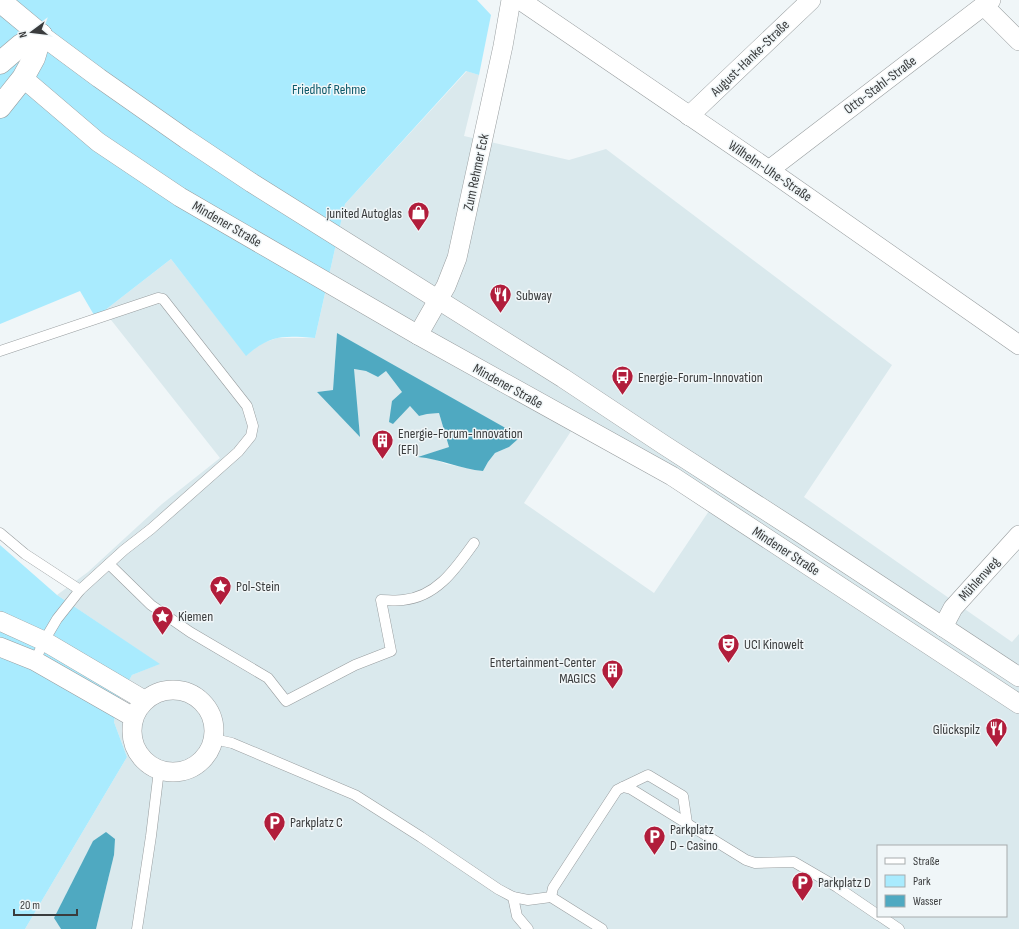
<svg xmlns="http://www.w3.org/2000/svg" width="1019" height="929" font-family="'Sofia Sans Condensed',sans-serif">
<rect width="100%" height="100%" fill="#f0f6f8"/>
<path fill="#dae9ed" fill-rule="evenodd" d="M467 71 479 75 464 136 569 160 606 149 892 365 804 497 1012 642 1019 634V929H96L114 855 54 918 61 929H25L127 757 114 722 117 703 132 675 159 664 57 595 88 572 162 504 220 458 104 311 171 259 246 355 263 343 277 338H315L345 204ZM337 333 509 447 495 453 488 462 483 471 446 464 431 458 420 457 449 447 439 413 427 414 419 416 410 406 393 424 402 392 386 371 378 377 366 371 353 369 360 436 317 392 333 390ZM579 419 715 502 654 593 524 503ZM878 846H1006V916H878Z"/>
<g fill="#a9ebfe">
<path d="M0 0H477L491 15 479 75 466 71 345 204 315 338C284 336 271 334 246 356L171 259 104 311 94 315 80 291 0 324Z"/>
<polygon points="0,545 57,595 160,664 132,675 117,703 114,722 127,757 25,929 0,929"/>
</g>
<g fill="#4fa9c1">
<path d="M337 333 518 435V439L509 447 495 453 488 462 483 471C461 469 440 459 418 457L449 447 439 413 427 414 419 416 410 406 393 424 389 422 392 401 402 392 386 371 378 377 366 371 354 369 360 437 317 392 333 390Z"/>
<polygon points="106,832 115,839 114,855 96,929 61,929 54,918 93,841"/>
</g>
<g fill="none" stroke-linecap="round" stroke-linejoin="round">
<defs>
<g id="lane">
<polyline points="0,351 158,298 163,299 247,406 253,426 251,436 238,452 151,529 124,550 80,590 57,619 44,641 35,661"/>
<polyline points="0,533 25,554 80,590"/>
<path d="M109 564 151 605 190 632 268 678 286 701 355 665 391 651 381 600C388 600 396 601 403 600 437 597 456 568 474 543"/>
<polyline points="214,739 232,743 355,795 421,837 498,889 513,897 528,900 551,897 602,929"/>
<polyline points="623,787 648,775 683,796 687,823"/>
<polyline points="513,897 517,916 528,929"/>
<polyline points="551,897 553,888 617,790 623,787 631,789 746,860 755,863 794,862 837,887 878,915"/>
<polyline points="880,916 899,929"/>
<polyline points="137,929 151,836 159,770"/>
</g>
<g id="street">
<polyline points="520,0 769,170 1019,345"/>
<polyline points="984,6 1019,41"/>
<polyline points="41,35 99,78 186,139 252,183 563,378 664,445 799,532 1019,677"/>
<polyline points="23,78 98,142 180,197 418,335 672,476 1019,704"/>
<polyline points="689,116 811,0"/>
<polyline points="769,170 991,0"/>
<polyline points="418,335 446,286 457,258 503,46 511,0"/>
<polyline points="0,621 44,641 144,700"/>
<polyline points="943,627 953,608 1019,535"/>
<polyline points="0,647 35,661 133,717"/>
<circle cx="173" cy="731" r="41"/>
</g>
<g id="secondary">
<polyline points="0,1 41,35"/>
<polyline points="0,63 21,45 41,35"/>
<polyline points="0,107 23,78 34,58 41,35"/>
</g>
</defs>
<use href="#lane" stroke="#989d9f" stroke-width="11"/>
<use href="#street" stroke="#989d9f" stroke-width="20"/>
<use href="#secondary" stroke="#989d9f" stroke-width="23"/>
<use href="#lane" stroke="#fff" stroke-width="10"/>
<use href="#street" stroke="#fff" stroke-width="19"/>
<use href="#secondary" stroke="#fff" stroke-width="22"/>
</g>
<defs>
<symbol id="shop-pin" viewBox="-11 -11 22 30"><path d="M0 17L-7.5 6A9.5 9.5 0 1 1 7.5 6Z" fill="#b11d3b" stroke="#f0f6f8"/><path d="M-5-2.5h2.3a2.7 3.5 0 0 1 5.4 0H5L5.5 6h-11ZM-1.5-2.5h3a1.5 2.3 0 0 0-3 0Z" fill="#fff"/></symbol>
<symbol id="restaurant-pin" viewBox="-11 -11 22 30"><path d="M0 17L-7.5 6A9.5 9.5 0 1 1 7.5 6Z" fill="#b11d3b" stroke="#f0f6f8"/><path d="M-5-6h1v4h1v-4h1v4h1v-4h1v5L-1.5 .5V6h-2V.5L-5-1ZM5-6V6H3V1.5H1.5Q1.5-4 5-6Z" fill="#fff"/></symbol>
<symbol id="bus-pin" viewBox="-11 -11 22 30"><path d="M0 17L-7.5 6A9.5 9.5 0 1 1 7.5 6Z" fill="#b11d3b" stroke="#f0f6f8"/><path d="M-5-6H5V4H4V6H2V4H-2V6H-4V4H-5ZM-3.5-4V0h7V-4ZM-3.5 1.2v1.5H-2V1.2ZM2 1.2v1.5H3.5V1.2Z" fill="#fff"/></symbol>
<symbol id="building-pin" viewBox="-11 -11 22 30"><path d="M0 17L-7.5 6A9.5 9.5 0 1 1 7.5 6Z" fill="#b11d3b" stroke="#f0f6f8"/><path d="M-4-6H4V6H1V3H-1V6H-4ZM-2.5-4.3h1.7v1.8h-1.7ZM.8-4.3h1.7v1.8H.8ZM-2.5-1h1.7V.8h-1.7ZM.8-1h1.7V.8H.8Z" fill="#fff"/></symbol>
<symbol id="sight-pin" viewBox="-11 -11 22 30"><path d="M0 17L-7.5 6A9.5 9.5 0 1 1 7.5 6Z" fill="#b11d3b" stroke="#f0f6f8"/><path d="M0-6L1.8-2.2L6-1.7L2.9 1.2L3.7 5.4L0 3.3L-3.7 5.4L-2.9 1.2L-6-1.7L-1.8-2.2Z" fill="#fff"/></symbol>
<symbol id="theatre-pin" viewBox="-11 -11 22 30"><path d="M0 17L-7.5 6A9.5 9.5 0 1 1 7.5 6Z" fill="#b11d3b" stroke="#f0f6f8"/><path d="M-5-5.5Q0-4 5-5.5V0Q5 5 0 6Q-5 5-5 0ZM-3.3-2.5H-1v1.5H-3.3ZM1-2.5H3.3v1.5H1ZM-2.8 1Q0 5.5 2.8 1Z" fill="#fff"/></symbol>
<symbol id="parking-pin" viewBox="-11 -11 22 30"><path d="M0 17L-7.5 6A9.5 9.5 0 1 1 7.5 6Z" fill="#b11d3b" stroke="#f0f6f8"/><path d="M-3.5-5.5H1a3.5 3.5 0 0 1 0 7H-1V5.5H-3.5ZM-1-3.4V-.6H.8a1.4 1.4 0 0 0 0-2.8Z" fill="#fff"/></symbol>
</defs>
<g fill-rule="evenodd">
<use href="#shop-pin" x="406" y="200" width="25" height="34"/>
<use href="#restaurant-pin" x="488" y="282" width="25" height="34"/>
<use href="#bus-pin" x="610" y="364" width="25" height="34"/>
<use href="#building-pin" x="370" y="428" width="25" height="34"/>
<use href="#sight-pin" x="208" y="574" width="25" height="34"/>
<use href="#sight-pin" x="150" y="604" width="25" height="34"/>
<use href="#theatre-pin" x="716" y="632" width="25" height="34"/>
<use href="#building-pin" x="600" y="658" width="25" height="34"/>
<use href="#restaurant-pin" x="984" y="716" width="25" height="34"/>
<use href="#parking-pin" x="262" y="810" width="25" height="34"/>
<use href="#parking-pin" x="642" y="824" width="25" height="34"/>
<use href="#parking-pin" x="790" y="870" width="25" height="34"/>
</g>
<g text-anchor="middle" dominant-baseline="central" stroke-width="3" stroke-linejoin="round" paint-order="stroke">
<g font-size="14" fill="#3a3c3d" stroke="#f0f6f8">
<text transform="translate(750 58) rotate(-44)">August-Hanke-Straße</text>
<text transform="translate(880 85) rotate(-37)">Otto-Stahl-Straße</text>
<text transform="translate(770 171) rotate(34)">Wilhelm-Uhe-Straße</text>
<text transform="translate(476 172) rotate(-78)">Zum Rehmer Eck</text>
<text transform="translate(227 224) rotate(30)">Mindener Straße</text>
<text transform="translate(508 386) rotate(29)">Mindener Straße</text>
<text transform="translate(786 551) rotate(33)">Mindener Straße</text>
<text transform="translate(979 579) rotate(-48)">Mühlenweg</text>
</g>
<g font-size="14" fill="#0c596a" stroke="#f0f6f8">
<text x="329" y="89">Friedhof Rehme</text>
</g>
<g font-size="14" fill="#3a3c3d" stroke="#f0f6f8" text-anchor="start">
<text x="402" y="213" text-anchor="end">junited Autoglas</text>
<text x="516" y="295">Subway</text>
<text x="638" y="377">Energie-Forum-Innovation</text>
<text x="398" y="433">Energie-Forum-Innovation<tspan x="398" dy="16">(EFI)</tspan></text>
<text x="236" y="586">Pol-Stein</text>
<text x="178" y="616">Kiemen</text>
<text x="744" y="644">UCI Kinowelt</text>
<text x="596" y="662" text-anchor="end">Entertainment-Center<tspan x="596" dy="16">MAGICS</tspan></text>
<text x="980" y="729" text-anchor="end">Glückspilz</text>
<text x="290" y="822">Parkplatz C</text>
<text x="670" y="829">Parkplatz<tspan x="670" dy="16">D - Casino</tspan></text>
<text x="818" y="882">Parkplatz D</text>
</g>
</g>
<rect x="877" y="845" width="130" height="72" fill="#f0f6f8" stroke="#a7acad"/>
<rect x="885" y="858" width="20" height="6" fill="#ffffff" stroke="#a7acad"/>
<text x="913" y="865" font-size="12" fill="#3a3c3d">Straße</text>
<rect x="885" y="875" width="20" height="12" fill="#a9ebfe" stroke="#a7acad"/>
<text x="913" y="885" font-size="12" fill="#3a3c3d">Park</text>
<rect x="885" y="895" width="20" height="12" fill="#4fa9c1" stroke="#a7acad"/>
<text x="913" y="905" font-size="12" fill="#3a3c3d">Wasser</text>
<g transform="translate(32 32) rotate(255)" stroke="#f0f6f8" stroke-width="3" paint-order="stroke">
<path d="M0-3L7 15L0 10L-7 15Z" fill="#3a3c3d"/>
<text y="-6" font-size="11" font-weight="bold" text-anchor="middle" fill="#3a3c3d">N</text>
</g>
<path d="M14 909v6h63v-6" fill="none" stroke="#3a3c3d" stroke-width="2"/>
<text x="20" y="909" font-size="12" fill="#3a3c3d" stroke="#f0f6f8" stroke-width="3" paint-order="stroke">20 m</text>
</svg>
